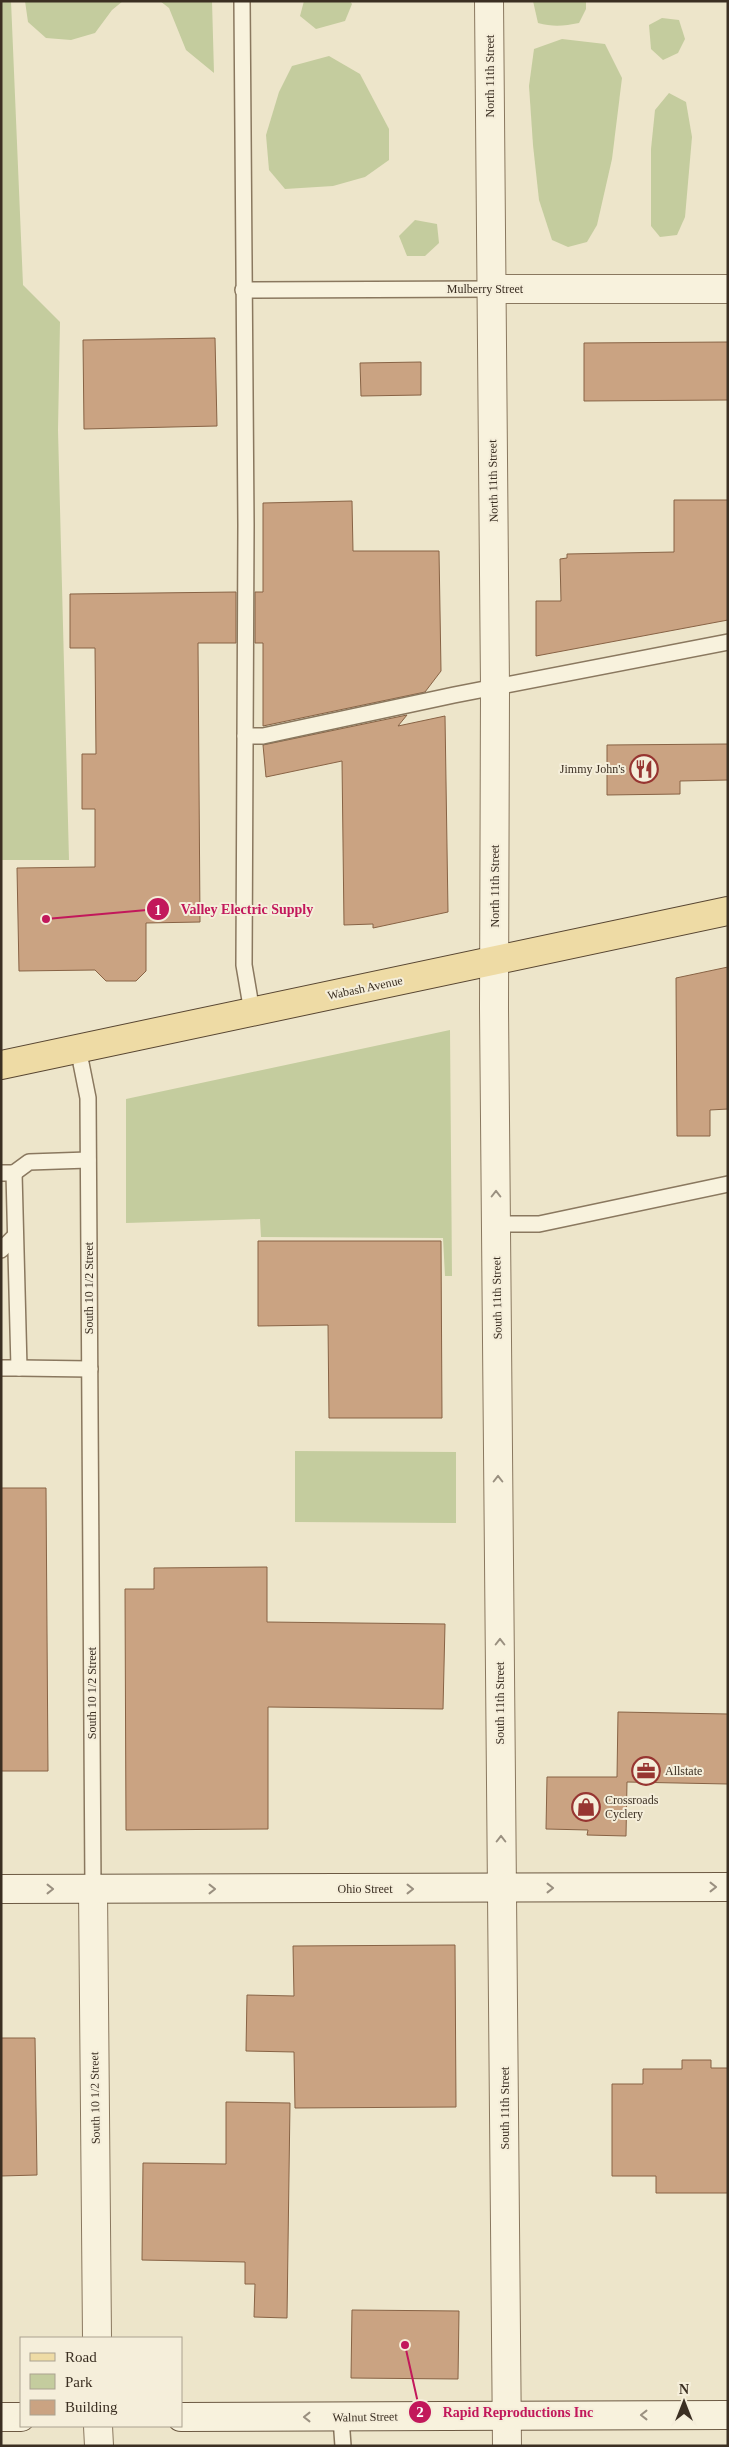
<svg xmlns="http://www.w3.org/2000/svg" width="729" height="2447" font-family="'Times New Roman',serif">
<rect width="100%" height="100%" fill="#ede5ca"/>
<g fill="#c4cc9e">
<polygon points="1,1 11,1 23,285 60,322 58,430 69,860 1,860"/>
<polygon points="25,1 123,1 112,10 95,33 71,40 46,38 28,22"/>
<polygon points="160,1 212,1 214,73 186,50 169,8"/>
<polygon points="304,1 350,1 352,4 345,21 316,29 300,16"/>
<path d="M533 1H586V9L579 23C564 26 553 27 538 23Z"/>
<polygon points="662,18 679,20 685,39 678,53 663,60 651,49 649,25"/>
<polygon points="562,39 605,44 622,78 612,159 597,225 587,242 568,247 552,240 539,200 533,145 529,86 534,49"/>
<polygon points="329,56 360,74 389,129 389,160 365,177 333,186 285,189 269,170 266,135 279,92 292,66"/>
<polygon points="669,93 686,102 692,137 685,217 677,235 660,237 651,226 651,149 655,110"/>
<polygon points="415,220 437,224 439,243 425,256 407,256 399,236"/>
<polygon points="450,1030 452,1276 445,1276 443,1238 261,1237 260,1219 126,1223 126,1099"/>
<polygon points="295,1451 456,1452 456,1523 295,1522"/>
</g>
<g fill="#caa382" stroke="#886345">
<polygon points="215,338 217,426 84,429 83,340"/>
<polygon points="728,342 728,400 584,401 584,343"/>
<polygon points="421,362 421,395 361,396 360,363"/>
<polygon points="674,500 728,500 728,620 536,656 536,601 561,601 560,559 567,558 567,554 674,552"/>
<polygon points="352,501 353,551 439,551 441,671 425,692 263,726 263,643 255,643 255,592 263,592 263,503"/>
<polygon points="236,592 236,643 198,643 200,922 146,923 146,971 136,981 106,981 95,970 19,971 17,868 95,867 95,809 82,809 82,754 96,754 95,648 70,648 70,594"/>
<polygon points="407,715 398,726 445,716 448,912 373,928 373,924 344,925 342,761 266,777 263,745"/>
<polygon points="728,744 728,780 680,781 680,794 607,795 607,745"/>
<polygon points="728,967 728,1109 710,1110 710,1136 677,1136 676,978"/>
<polygon points="258,1241 441,1241 442,1418 329,1418 328,1325 258,1326"/>
<polygon points="1,1488 46,1488 48,1771 1,1771"/>
<polygon points="267,1567 267,1622 445,1624 443,1709 268,1707 268,1829 126,1830 125,1589 154,1589 154,1568"/>
<polygon points="618,1712 728,1714 728,1784 627,1782 626,1836 587,1835 588,1830 546,1829 547,1777 617,1777"/>
<polygon points="455,1945 456,2107 295,2108 294,2052 246,2051 247,1995 294,1996 293,1946"/>
<polygon points="1,2038 35,2038 37,2175 1,2176"/>
<polygon points="682,2060 711,2060 711,2068 728,2068 728,2193 656,2193 656,2176 612,2176 612,2084 643,2084 643,2069 682,2069"/>
<polygon points="226,2102 290,2103 287,2318 254,2317 255,2284 245,2284 245,2262 142,2260 143,2163 226,2164"/>
<polygon points="352,2310 459,2311 458,2379 351,2378"/>
</g>
<g fill="none" stroke-linecap="round" stroke-linejoin="round">
<defs>
<g id="lane">
<polyline points="242,1 246,525 244,965 252,1012"/>
<polyline points="243,290 491,289"/>
<polyline points="245,736 263,736 454,695 728,642"/>
<polyline points="78,1048 88,1098 93,1889"/>
<polyline points="1,1173 14,1173 19,1368 1,1368"/>
<polyline points="14,1173 29,1162 88,1160"/>
<polyline points="496,1224 539,1224 728,1184"/>
<polyline points="1,1250 15,1236"/>
<polyline points="19,1368 90,1369"/>
<polyline points="341,2418 343,2446"/>
</g>
<g id="street">
<polyline points="489,1 495,688 494,1009 507,2446"/>
<polyline points="491,289 728,289"/>
<polyline points="93,1889 97,2338"/>
<polyline points="98,2426 99,2446"/>
</g>
<g id="secondary">
<polyline points="1,1889 728,1887"/>
<polyline points="1,2417 21,2417"/>
<polyline points="181,2417 728,2415"/>
</g>
<polyline id="primary" points="1,1065 728,911"/>
</defs>
<use href="#lane" stroke="#8a785f" stroke-width="18"/>
<use href="#street" stroke="#8a785f" stroke-width="30"/>
<use href="#secondary" stroke="#6c5942" stroke-width="30"/>
<use href="#primary" stroke="#584632" stroke-width="30"/>
<use href="#lane" stroke="#f8f2dd" stroke-width="15"/>
<use href="#street" stroke="#f8f2dd" stroke-width="28"/>
<use href="#secondary" stroke="#f8f2dd" stroke-width="28"/>
<use href="#primary" stroke="#eedba5" stroke-width="28"/>
</g>
<defs><path id="oneway-chevron" d="M-2-3.5L2.5 0L-2 3.5" fill="none" stroke-width="1.6" stroke-linecap="round" stroke-linejoin="round" transform="scale(1.25)"/></defs>
<g stroke="#9a9080">
<use href="#oneway-chevron" transform="translate(496 1194) rotate(-90)"/>
<use href="#oneway-chevron" transform="translate(498 1479) rotate(-90)"/>
<use href="#oneway-chevron" transform="translate(500 1642) rotate(-90)"/>
<use href="#oneway-chevron" transform="translate(501 1839) rotate(-90)"/>
<use href="#oneway-chevron" transform="translate(713 1887)"/>
<use href="#oneway-chevron" transform="translate(550 1888)"/>
<use href="#oneway-chevron" transform="translate(50 1889)"/>
<use href="#oneway-chevron" transform="translate(212 1889)"/>
<use href="#oneway-chevron" transform="translate(410 1889)"/>
<use href="#oneway-chevron" transform="translate(644 2415) rotate(-180)"/>
<use href="#oneway-chevron" transform="translate(307 2417) rotate(-180)"/>
</g>
<defs>
<symbol id="restaurant-ring" viewBox="-11 -11 22 22"><circle r="9.5" fill="#f5eeda" stroke="#973531" stroke-width="1.5"/><path d="M-5-6h1v4h1v-4h1v4h1v-4h1v5L-1.5 .5V6h-2V.5L-5-1ZM5-6V6H3V1.5H1.5Q1.5-4 5-6Z" fill="#973531"/></symbol>
<symbol id="office-ring" viewBox="-11 -11 22 22"><circle r="9.5" fill="#f5eeda" stroke="#973531" stroke-width="1.5"/><path d="M-6-3h4V-5.5h4V-3h4V5H-6ZM-1-4.5V-3h2v-1.5ZM-6 0V1H6V0Z" fill="#973531"/></symbol>
<symbol id="shop-ring" viewBox="-11 -11 22 22"><circle r="9.5" fill="#f5eeda" stroke="#973531" stroke-width="1.5"/><path d="M-5-2.5h2.3a2.7 3.5 0 0 1 5.4 0H5L5.5 6h-11ZM-1.5-2.5h3a1.5 2.3 0 0 0-3 0Z" fill="#973531"/></symbol>
</defs>
<g fill-rule="evenodd">
<use href="#restaurant-ring" x="628" y="753" width="32" height="32"/>
<use href="#office-ring" x="630" y="1755" width="32" height="32"/>
<use href="#shop-ring" x="570" y="1791" width="32" height="32"/>
</g>
<g text-anchor="middle" dominant-baseline="central" stroke-width="4" stroke-linejoin="round" paint-order="stroke">
<g font-size="12" fill="#3b2f22" stroke="#f5eeda">
<text transform="translate(490 76) rotate(-90)">North 11th Street</text>
<text x="485" y="289">Mulberry Street</text>
<text transform="translate(493 481) rotate(-91)">North 11th Street</text>
<text transform="translate(495 886) rotate(-90)">North 11th Street</text>
<text transform="translate(365 988) rotate(-12)">Wabash Avenue</text>
<text transform="translate(89 1288) rotate(-90)">South 10 1/2 Street</text>
<text transform="translate(497 1298) rotate(-91)">South 11th Street</text>
<text transform="translate(92 1693) rotate(-90)">South 10 1/2 Street</text>
<text transform="translate(500 1703) rotate(-90)">South 11th Street</text>
<text x="365" y="1889">Ohio Street</text>
<text transform="translate(95 2098) rotate(-91)">South 10 1/2 Street</text>
<text transform="translate(505 2108) rotate(-90)">South 11th Street</text>
<text transform="translate(365 2417) rotate(-1)">Walnut Street</text>
</g>
<g font-size="12" fill="#3b2f22" stroke="#f5eeda" text-anchor="start">
<text x="625" y="769" text-anchor="end">Jimmy John's</text>
<text x="665" y="1771">Allstate</text>
<text x="605" y="1800">Crossroads<tspan x="605" dy="14">Cyclery</tspan></text>
</g>
</g>
<path fill="none" stroke="#c2185b" stroke-width="2" d="M46 919L158 909M405 2345L420 2412"/>
<g fill="#c2185b" stroke="#f5eeda" stroke-width="2">
<circle cx="46" cy="919" r="5"/>
<circle cx="405" cy="2345" r="5"/>
<circle cx="158" cy="909" r="12"/>
<circle cx="420" cy="2412" r="12"/>
</g>
<g font-size="15" text-anchor="middle" font-weight="bold" fill="#fff">
<text x="158" y="915">1</text>
<text x="420" y="2417">2</text>
</g>
<g font-size="14" text-anchor="middle" font-weight="bold" fill="#c2185b" stroke="#f5eeda" stroke-width="4" stroke-linejoin="round" paint-order="stroke">
<text x="247" y="914">Valley Electric Supply</text>
<text x="518" y="2417">Rapid Reproductions Inc</text>
</g>
<rect width="729" height="2447" fill="none" stroke="#3b2f22" stroke-width="5"/>
<rect x="20" y="2337" width="162" height="90" fill="#f5eeda" stroke="#aba290"/>
<rect x="30" y="2353" width="25" height="8" fill="#eedba5" stroke="#aba290"/>
<text x="65" y="2362" font-size="15" fill="#3b2f22">Road</text>
<rect x="30" y="2374" width="25" height="15" fill="#c4cc9e" stroke="#aba290"/>
<text x="65" y="2387" font-size="15" fill="#3b2f22">Park</text>
<rect x="30" y="2400" width="25" height="15" fill="#caa382" stroke="#aba290"/>
<text x="65" y="2412" font-size="15" fill="#3b2f22">Building</text>
<g transform="translate(684 2402)" stroke="#f5eeda" stroke-width="4" paint-order="stroke">
<path d="M0-4L9 19L0 12L-9 19Z" fill="#3b2f22"/>
<text y="-8" font-size="14" font-weight="bold" text-anchor="middle" fill="#3b2f22">N</text>
</g>
</svg>
